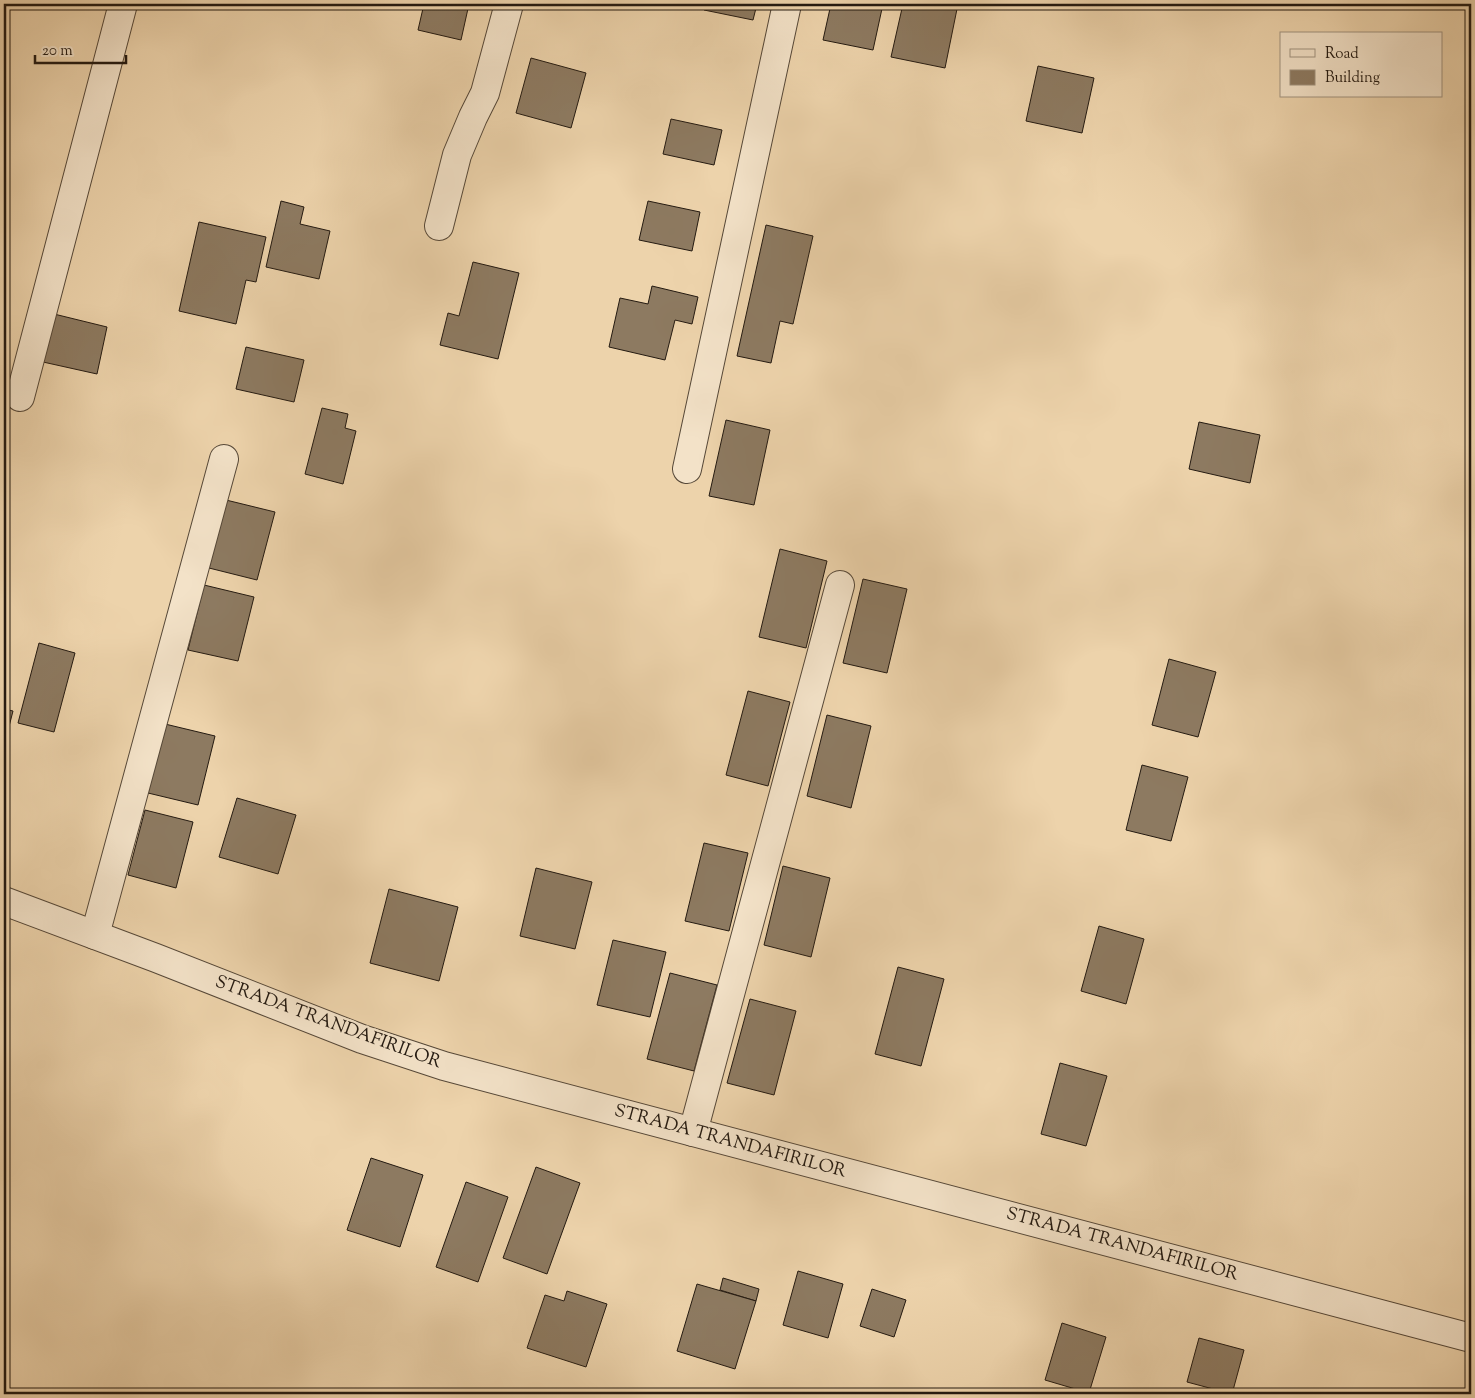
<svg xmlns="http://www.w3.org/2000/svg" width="1475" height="1398" font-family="'Sorts Mill Goudy',serif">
<rect width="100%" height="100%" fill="#edd3ab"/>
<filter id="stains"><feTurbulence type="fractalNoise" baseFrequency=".004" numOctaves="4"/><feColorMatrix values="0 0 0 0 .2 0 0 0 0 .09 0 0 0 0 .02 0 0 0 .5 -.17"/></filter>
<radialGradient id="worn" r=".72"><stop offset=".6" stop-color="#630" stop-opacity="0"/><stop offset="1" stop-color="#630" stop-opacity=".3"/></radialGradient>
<g fill="#8d7a61" stroke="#241a11">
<polygon points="424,4 469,4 461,40 418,30"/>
<polygon points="705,4 757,4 753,20 704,10"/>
<polygon points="831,4 883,4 873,50 823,40"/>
<polygon points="903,4 958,4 945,68 891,57"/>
<polygon points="531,58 586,73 571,128 516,113"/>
<polygon points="1038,66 1094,78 1082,133 1026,121"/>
<polygon points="671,119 722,130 714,165 663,154"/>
<polygon points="281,201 304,207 300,224 330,231 319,279 266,267"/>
<polygon points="648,201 700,212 692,251 639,240"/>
<polygon points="199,222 266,237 256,282 246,280 236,324 179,311"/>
<polygon points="766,225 813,236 793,324 780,321 771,363 737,356"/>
<polygon points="473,262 519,273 498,359 440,345 448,313 459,316"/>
<polygon points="652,286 698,297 692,324 675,320 665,360 609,347 620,298 648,304"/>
<polygon points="54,314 107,327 97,374 43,362"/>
<polygon points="246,347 304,360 294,402 236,389"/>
<polygon points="322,408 348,414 345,428 356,431 343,484 305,474"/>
<polygon points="726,420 770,430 754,505 709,496"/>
<polygon points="1199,422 1260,435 1250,483 1189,469"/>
<polygon points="226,500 275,512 257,580 209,568"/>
<polygon points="780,549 827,561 806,648 759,637"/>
<polygon points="863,579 907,589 887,673 843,663"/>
<polygon points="204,585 254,597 238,661 188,650"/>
<polygon points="39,643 75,653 54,732 18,723"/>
<polygon points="1169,659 1216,672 1198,737 1152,725"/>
<polygon points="748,691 790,702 768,786 726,775"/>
<polygon points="4,709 13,711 4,746"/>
<polygon points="827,715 871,726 851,808 807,796"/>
<polygon points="165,724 215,736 198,805 148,793"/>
<polygon points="1142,765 1188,777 1171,841 1126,830"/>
<polygon points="237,798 296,815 278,874 219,857"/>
<polygon points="145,810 193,822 176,888 128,875"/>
<polygon points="704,843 748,853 729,931 685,921"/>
<polygon points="783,866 830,878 811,957 764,945"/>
<polygon points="536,868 592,882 575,949 520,936"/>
<polygon points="389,889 458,907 439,981 370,963"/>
<polygon points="1099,926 1144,939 1126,1004 1081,991"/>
<polygon points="613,940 666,952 650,1017 597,1005"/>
<polygon points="898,967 944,979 921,1066 875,1054"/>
<polygon points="670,973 717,985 694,1071 647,1059"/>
<polygon points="750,999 796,1011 774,1095 727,1083"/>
<polygon points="1060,1063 1107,1076 1086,1146 1041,1134"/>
<polygon points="371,1158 423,1175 400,1247 347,1230"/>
<polygon points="536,1167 580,1183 547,1274 503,1258"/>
<polygon points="466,1182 508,1197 478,1282 436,1267"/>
<polygon points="798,1271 843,1284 828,1338 783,1325"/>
<polygon points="723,1278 759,1289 756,1301 720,1290"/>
<polygon points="697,1284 756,1301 735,1369 677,1351"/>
<polygon points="872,1289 906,1300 894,1337 860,1326"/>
<polygon points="567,1291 607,1304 586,1367 527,1348 545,1295 564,1301"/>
<polygon points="1062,1323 1106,1337 1089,1393 1045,1380"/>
<polygon points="1199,1338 1244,1350 1232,1394 1187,1382"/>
</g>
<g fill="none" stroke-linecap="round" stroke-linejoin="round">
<defs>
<g id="minor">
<polyline points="439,226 457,155 473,117 485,93 509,4"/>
<polyline points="20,397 123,4"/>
<polyline points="687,469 787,4"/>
<polyline points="4,901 156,958 362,1039 444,1066 1471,1338"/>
<polyline points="95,935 224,459"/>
<polyline points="693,1132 840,585"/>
</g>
</defs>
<use href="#minor" stroke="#564838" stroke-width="30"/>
<use href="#minor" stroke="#f3e2c8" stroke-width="28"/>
</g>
<g text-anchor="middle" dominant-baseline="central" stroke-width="4.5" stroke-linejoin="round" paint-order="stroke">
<g font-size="18" fill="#241a11" stroke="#f3e2c8">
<text transform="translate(328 1023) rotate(20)">STRADA TRANDAFIRILOR</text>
<text transform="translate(730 1142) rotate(15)">STRADA TRANDAFIRILOR</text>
<text transform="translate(1122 1245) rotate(15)">STRADA TRANDAFIRILOR</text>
</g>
</g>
<rect width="1475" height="1398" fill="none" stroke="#edd3ab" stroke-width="20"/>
<rect x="5" y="5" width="1465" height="1388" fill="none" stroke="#241a11" stroke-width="2.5"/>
<rect x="10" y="10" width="1455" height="1378" fill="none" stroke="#241a11"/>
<rect x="1280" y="32" width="162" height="65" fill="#f3e2c8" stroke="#a0927f"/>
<rect x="1290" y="49" width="25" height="8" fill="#f3e2c8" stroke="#a0927f"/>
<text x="1325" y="58" font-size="15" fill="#241a11">Road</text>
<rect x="1290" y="70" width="25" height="15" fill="#8d7a61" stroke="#a0927f"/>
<text x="1325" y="82" font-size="15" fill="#241a11">Building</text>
<path d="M35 55v8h91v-8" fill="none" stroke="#241a11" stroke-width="2.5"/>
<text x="42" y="55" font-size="15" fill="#241a11" stroke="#f3e2c8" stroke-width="4" paint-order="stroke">20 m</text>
<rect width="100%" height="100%" filter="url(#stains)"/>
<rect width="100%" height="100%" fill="url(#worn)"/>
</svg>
